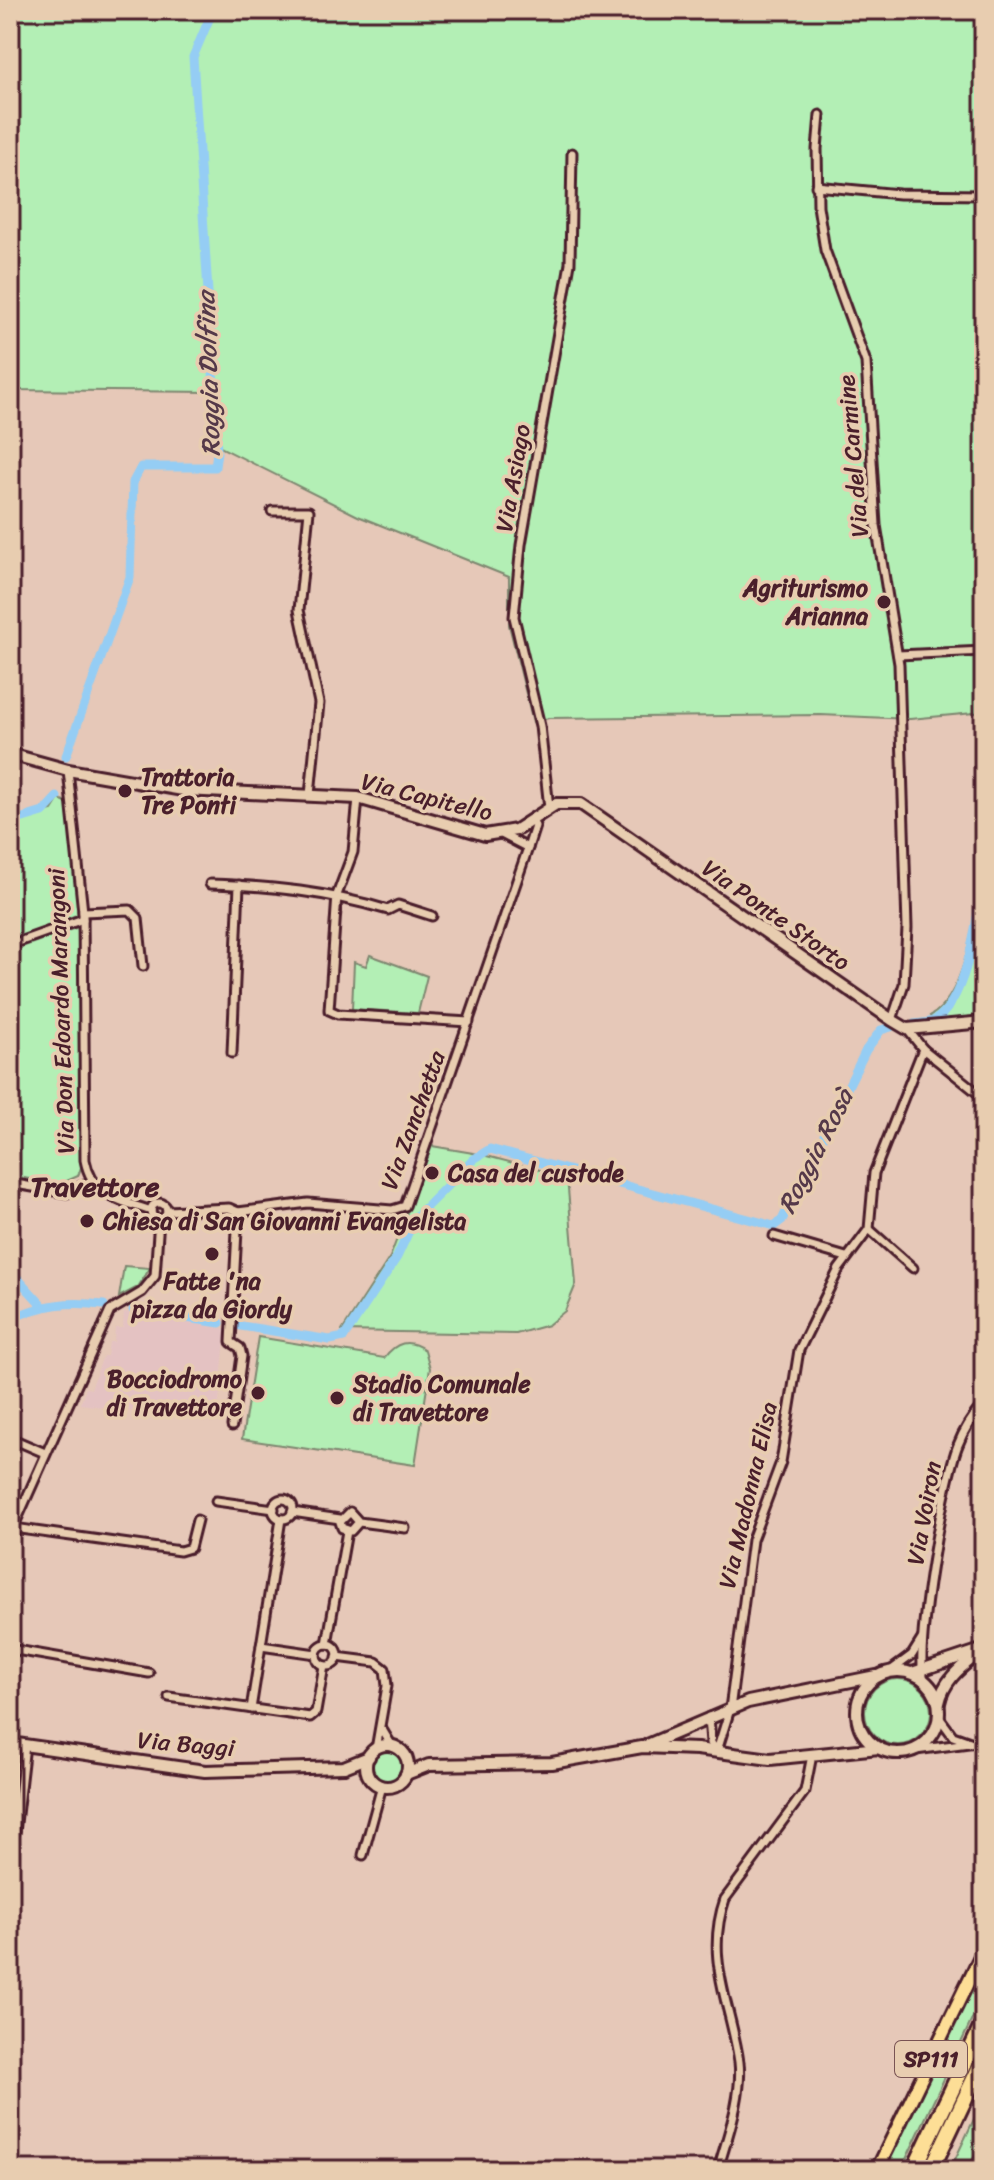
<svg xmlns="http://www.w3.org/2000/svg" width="994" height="2180" font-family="Sriracha,sans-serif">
<rect width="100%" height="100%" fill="#e6c8b8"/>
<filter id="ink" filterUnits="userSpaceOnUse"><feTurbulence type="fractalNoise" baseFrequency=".0125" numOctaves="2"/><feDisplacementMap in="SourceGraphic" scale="16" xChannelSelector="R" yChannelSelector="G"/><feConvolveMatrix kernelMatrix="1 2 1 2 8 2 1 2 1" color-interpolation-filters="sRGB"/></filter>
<g filter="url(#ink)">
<polygon fill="#e4c2c2" points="124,1312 226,1329 217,1423 80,1404 86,1388 91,1389 103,1356 107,1356 109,1342 114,1342 115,1328 123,1328"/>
<g fill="#b3efb5" stroke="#7e8770" stroke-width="2">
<polygon points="10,10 984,10 984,712 910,719 821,715 549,718 533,722 509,625 509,577 358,516 214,444 213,392 10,390"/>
<polygon points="59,799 71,804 81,907 79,914 10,941 10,821 52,810"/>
<path d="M984 856V1019L937 1025 930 1016C970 994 976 899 984 856Z"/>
<polygon points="81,926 85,1156 78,1176 58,1185 10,1175 10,951"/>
<polygon points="370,955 427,976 418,1013 352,1009 354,962 366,966"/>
<polygon points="432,1146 479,1154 567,1177 576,1284 565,1311 548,1325 516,1334 342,1331 390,1257"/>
<polygon points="124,1266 150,1268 138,1287 119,1297"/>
<path d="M258 1337 384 1358C396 1342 408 1338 425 1350L430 1368 415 1465 242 1439Z"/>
<circle cx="898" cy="1712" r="33"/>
<circle cx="387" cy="1766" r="15"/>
<polygon points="984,1962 984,1994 901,2170 884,2170"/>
<polygon points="984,2098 984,2135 968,2170 950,2170"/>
</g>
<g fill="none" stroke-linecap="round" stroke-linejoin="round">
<g stroke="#95cdf4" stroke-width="9">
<polyline points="66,756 130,577 133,482 141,467 215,467 217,452 213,370 193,57 213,10"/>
<polyline points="10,822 43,812 57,797"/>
<path d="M914 1024C919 1023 928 1023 933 1021 969 1002 978 910 984 873"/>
<polyline points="10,1270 42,1305"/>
<polyline points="133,1310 220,1323"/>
<path d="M10 1319C43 1304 68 1301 104 1305"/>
<polyline points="241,1326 330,1340 344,1337 397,1257 415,1218 474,1159 490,1149 774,1226 782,1220 866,1050 881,1030 891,1027"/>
</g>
<defs>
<g id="street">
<polyline points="820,115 817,149 818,206 825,250 866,362 876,525 899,664 907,928 904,984 892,1020"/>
<polyline points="816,186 899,194 984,195"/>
<polyline points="272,511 309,511 299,610 319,703 310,795"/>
<polyline points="898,655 984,651"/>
<path d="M68 770 83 912 85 1160C92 1197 120 1200 151 1211"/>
<polyline points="358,798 353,852 337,895 329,1010 338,1014 469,1022"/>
<polyline points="549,808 540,726 514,617 521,545 570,263 572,153"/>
<polyline points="503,835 528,848"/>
<path d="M210 884C272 886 328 892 388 910L398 905 432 916"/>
<polyline points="83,912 130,910 138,918 143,966"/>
<polyline points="10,945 83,919"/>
<polyline points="907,1029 923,1049 984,1098"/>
<polyline points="232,1053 239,885"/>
<polyline points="10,1183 67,1193 92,1181"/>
<circle cx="159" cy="1211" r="8"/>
<polyline points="167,1211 229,1208 238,1212 308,1203 392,1210 405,1206 528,848 535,826 532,821"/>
<polyline points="869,1229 913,1268"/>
<polyline points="774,1236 846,1257"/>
<polyline points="232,1426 242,1356 240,1348 231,1342 238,1212"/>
<polyline points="10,1438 45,1453"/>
<circle cx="283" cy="1509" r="10"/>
<polyline points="216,1501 274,1509"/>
<polyline points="292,1512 340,1519"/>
<polyline points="359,1522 351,1531 342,1528 340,1522 350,1512 359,1522 405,1528"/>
<polyline points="13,1528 180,1551 190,1548 197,1520"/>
<polyline points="10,1535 110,1311 142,1292 155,1276 159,1219"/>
<polyline points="327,1644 347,1531"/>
<circle cx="327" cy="1655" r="11"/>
<polyline points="261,1646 316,1654"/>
<polyline points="10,1649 149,1673"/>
<polyline points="337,1657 376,1662 385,1669 387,1686 376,1749"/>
<polyline points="889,1672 912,1655 922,1639"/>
<path d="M924 1680C914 1648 944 1480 958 1445 964 1429 973 1416 984 1403"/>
<polyline points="169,1697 310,1717 316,1712 324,1666"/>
<polyline points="251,1709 281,1519"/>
<polyline points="709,1717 711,1743 717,1751"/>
<polyline points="939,1717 953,1736 970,1742"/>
<polyline points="383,1731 392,1746"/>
<polyline points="717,1751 730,1709 752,1540 781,1462 799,1350 839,1269 869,1229 874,1173 923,1049"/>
<polyline points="908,1751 984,1741"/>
<polyline points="15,1832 25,1745"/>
<polyline points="363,1855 382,1786"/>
<path d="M718 2170C727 2137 743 2096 739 2062 731 2004 704 1959 725 1899L805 1791 812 1755"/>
</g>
<g id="secondary">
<polyline points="10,754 68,770 183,790 358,798 485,835 516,830 556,804 581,804 892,1020 907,1029 984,1022"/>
<circle cx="898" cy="1712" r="41"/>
<polyline points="912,1673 984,1649"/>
<path d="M939 1703C943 1683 958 1669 974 1657"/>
<polyline points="10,1743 205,1771 344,1767 369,1757"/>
<polyline points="647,1745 748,1702 876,1676"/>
<circle cx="387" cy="1766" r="21"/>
<polyline points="406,1774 429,1765 552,1763 642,1747 697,1749 770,1759 879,1748"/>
</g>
<polyline id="primary" points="877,2170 984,1949"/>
<g id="highway">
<polyline points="914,2170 984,2022"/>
<polyline points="931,2170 984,2058"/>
</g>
</defs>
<use href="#street" stroke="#4a1f2b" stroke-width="13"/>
<use href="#secondary" stroke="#4a1f2b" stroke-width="16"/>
<use href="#primary" stroke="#4a1f2b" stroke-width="17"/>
<use href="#highway" stroke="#4a1f2b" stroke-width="20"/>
<use href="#street" stroke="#e8cdb0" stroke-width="7"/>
<use href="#secondary" stroke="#e8cdb0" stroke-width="10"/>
<use href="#primary" stroke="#fdde96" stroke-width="11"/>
<use href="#highway" stroke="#fdde96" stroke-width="14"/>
</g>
</g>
<g fill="#4a1f2b" stroke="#e8cdb0" stroke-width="3">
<circle cx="884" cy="602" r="8"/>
<circle cx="125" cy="791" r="8"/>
<circle cx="432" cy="1173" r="8"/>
<circle cx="87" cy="1221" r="8"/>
<circle cx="212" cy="1254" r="8"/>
<circle cx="258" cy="1393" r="8"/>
<circle cx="337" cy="1398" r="8"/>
</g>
<g text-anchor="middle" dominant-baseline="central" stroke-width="7" stroke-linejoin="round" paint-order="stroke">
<rect fill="#e8cdb0" stroke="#795353" stroke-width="2" x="895" y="2041" width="72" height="36" rx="6"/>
<g font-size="22" font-weight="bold" fill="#4a1f2b">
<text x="931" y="2059">SP111</text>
</g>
<g font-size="24" fill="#4a1f2b" stroke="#e8cdb0">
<text transform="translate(853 456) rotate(-95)">Via del Carmine</text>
<text transform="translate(513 478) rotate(-80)">Via Asiago</text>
<text transform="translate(427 797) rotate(14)">Via Capitello</text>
<text transform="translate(776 915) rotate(35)">Via Ponte Storto</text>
<text transform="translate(61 1011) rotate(-92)">Via Don Edoardo Marangoni</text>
<text transform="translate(413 1120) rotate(-70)">Via Zanchetta</text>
<text transform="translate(748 1495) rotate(-77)">Via Madonna Elisa</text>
<text transform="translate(924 1513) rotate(-80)">Via Voiron</text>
<text transform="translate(186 1744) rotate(5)">Via Baggi</text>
</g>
<g font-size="24" font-weight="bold" fill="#4a1f2b" stroke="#e8cdb0" text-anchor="start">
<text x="868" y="588" text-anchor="end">Agriturismo<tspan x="868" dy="28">Arianna</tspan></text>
<text x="141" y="777">Trattoria<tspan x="141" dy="28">Tre Ponti</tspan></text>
<text x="448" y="1173">Casa del custode</text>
<text x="103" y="1221">Chiesa di San Giovanni Evangelista</text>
<text x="212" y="1281" text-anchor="middle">Fatte 'na<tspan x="212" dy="28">pizza da Giordy</tspan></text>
<text x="242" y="1379" text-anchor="end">Bocciodromo<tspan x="242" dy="28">di Travettore</tspan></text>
<text x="353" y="1384">Stadio Comunale<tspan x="353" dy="28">di Travettore</tspan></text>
</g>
<g font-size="26" font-style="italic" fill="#553949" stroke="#e8cdb0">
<text transform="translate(208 374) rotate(-92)">Roggia Dolfina</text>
<text transform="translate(815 1151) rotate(-63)">Roggia Rosà</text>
</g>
<g font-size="28" font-weight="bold" fill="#4a1f2b" stroke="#e8cdb0">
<text x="95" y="1186">Travettore</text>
</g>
</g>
<rect width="994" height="2180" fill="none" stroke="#e8cdb0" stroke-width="40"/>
<rect x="20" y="20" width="954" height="2140" fill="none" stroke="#4a1f2b" stroke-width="3" filter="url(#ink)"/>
</svg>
